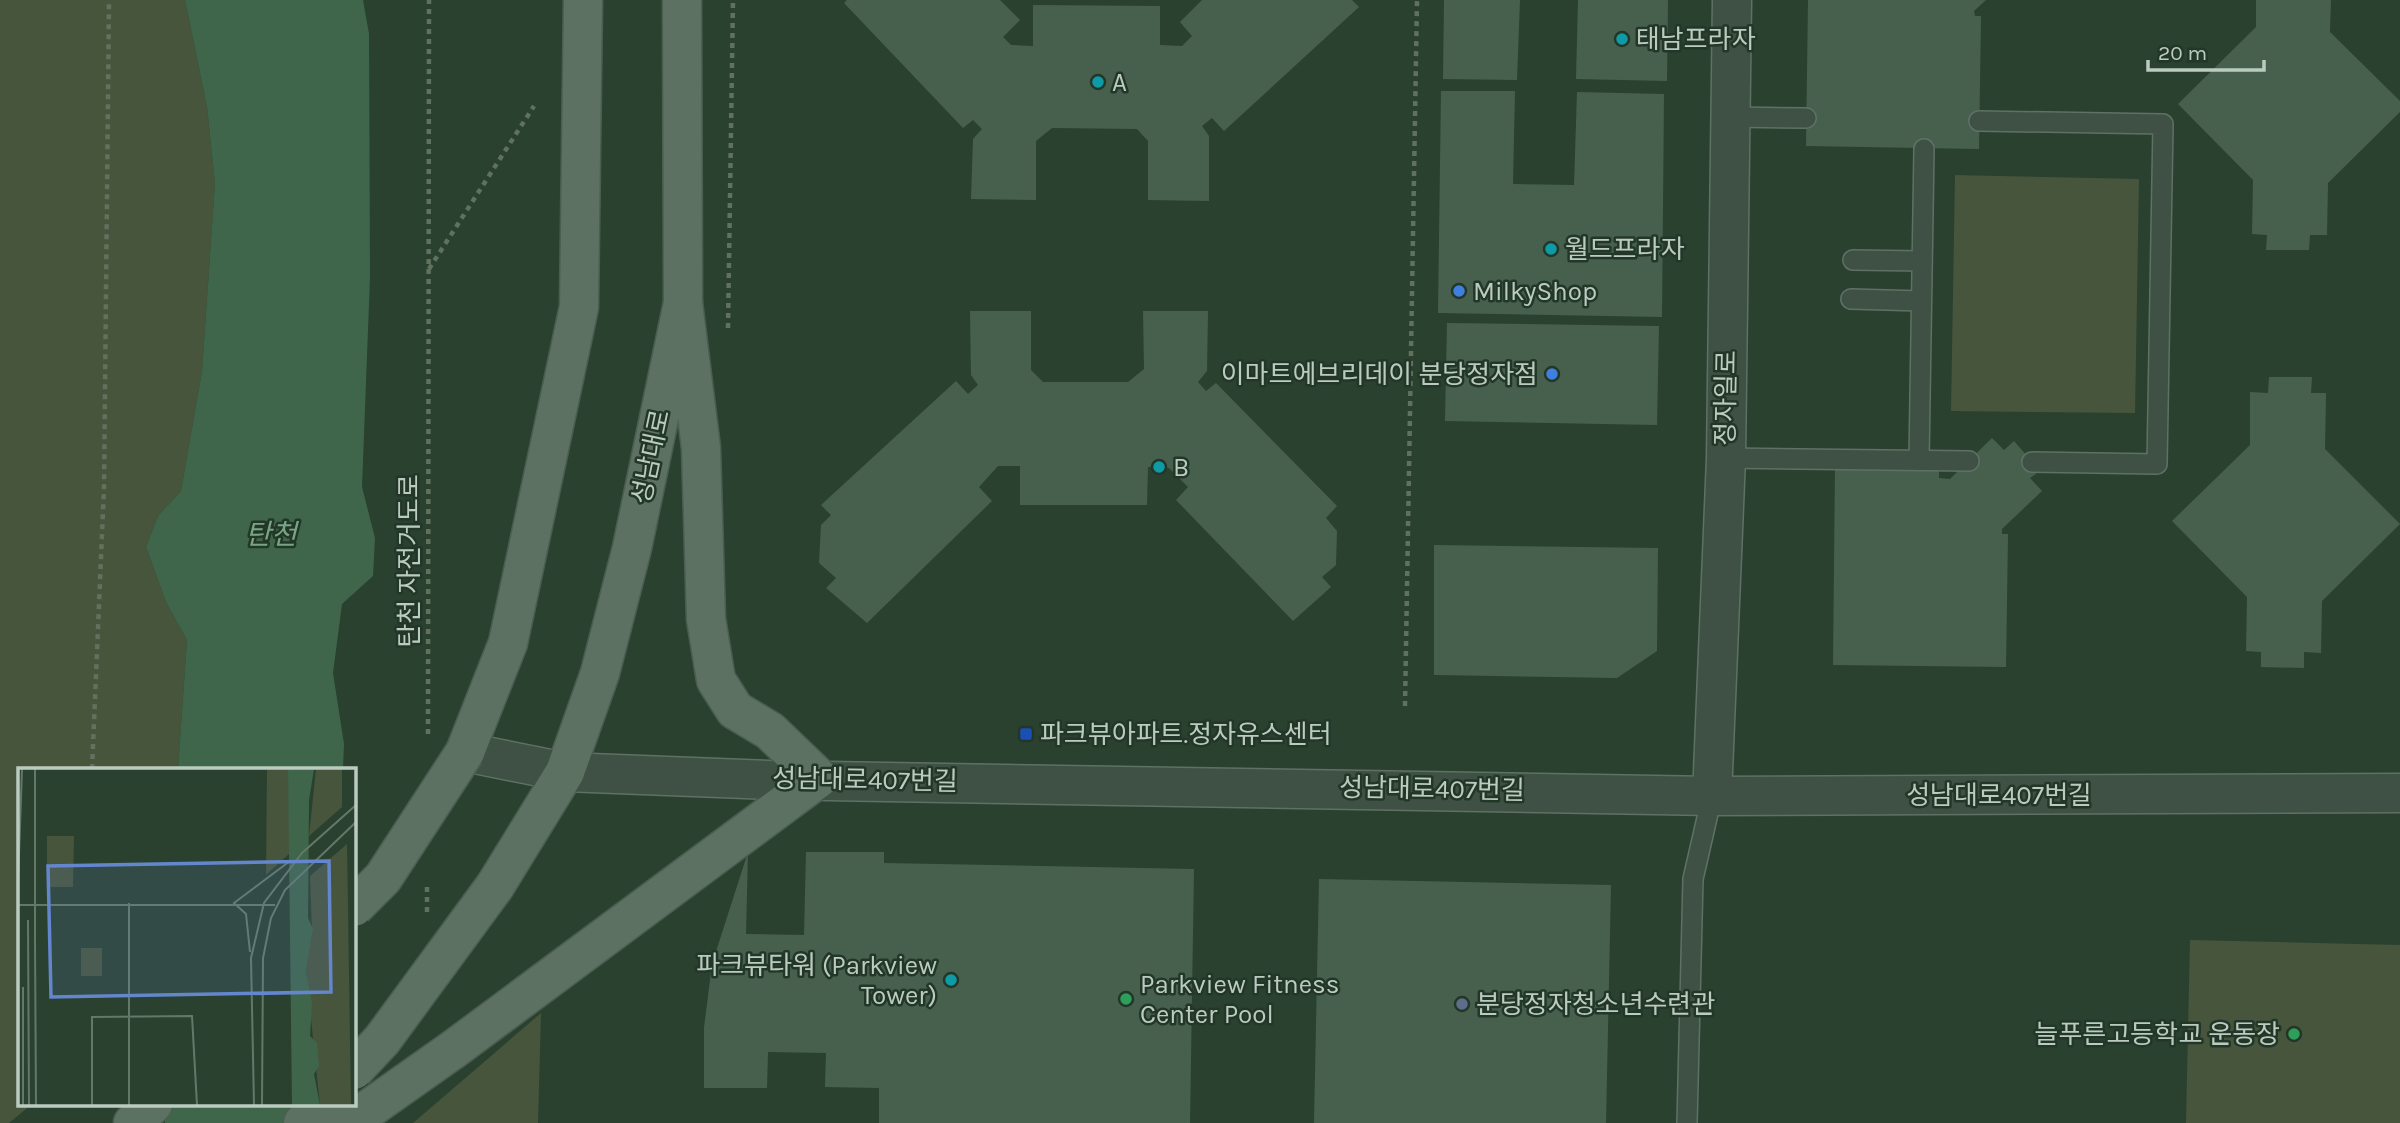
<svg xmlns="http://www.w3.org/2000/svg" width="2400" height="1123" font-family="Karla,'Noto Sans KR',sans-serif">
<rect width="100%" height="100%" fill="#2a4130"/>
<g fill="#47553c">
<polygon points="0,0 185,0 207,107 215,183 202,371 181,491 158,516 146,547 166,602 187,640 178,769 19,769 19,1104 32,1104 9,1123 0,1123"/>
<polygon points="1955,175 2139,179 2135,413 1951,411"/>
<polygon points="2190,940 2400,945 2400,1123 2186,1123"/>
<polygon points="541,1013 538,1123 413,1123"/>
</g>
<g fill="#3f664a">
<polygon points="185,0 363,0 369,34 370,277 362,487 375,538 373,576 342,604 333,673 344,744 343,769 178,769 187,640 166,602 146,547 158,516 181,491 202,371 215,183 207,107"/>
<rect x="165" y="1104" width="173" height="19"/>
</g>
<g fill="#47604e">
<polygon points="847,0 1000,0 1020,20 1003,37 1011,45 1033,46 1033,5 1160,6 1160,45 1182,46 1192,36 1180,22 1202,0 1352,0 1359,7 1224,131 1212,118 1202,126 1209,136 1209,201 1148,200 1148,141 1137,129 1052,128 1036,141 1036,200 971,199 973,139 982,129 973,120 963,128 844,3"/>
<polygon points="1444,0 1520,0 1517,80 1443,79"/>
<polygon points="1578,0 1668,0 1667,81 1576,79"/>
<polygon points="1808,0 1986,0 1974,11 1975,16 1981,16 1979,149 1806,146"/>
<polygon points="2256,0 2331,0 2330,32 2400,101 2400,112 2328,183 2327,235 2310,235 2309,250 2266,250 2267,235 2252,234 2253,180 2178,104 2256,27"/>
<polygon points="1441,91 1515,91 1513,184 1574,185 1577,92 1664,94 1662,317 1438,313"/>
<polygon points="970,311 1031,311 1031,370 1043,382 1128,382 1144,369 1143,311 1208,311 1207,371 1198,382 1206,391 1216,383 1337,506 1326,518 1337,531 1336,565 1322,577 1331,587 1293,621 1176,500 1188,487 1169,468 1148,467 1147,505 1020,505 1020,466 998,466 979,487 992,501 867,623 826,588 836,578 819,563 821,525 831,515 821,505 956,381 968,394 978,385 971,375"/>
<polygon points="1447,323 1659,326 1657,425 1445,421"/>
<polygon points="2269,377 2312,377 2311,393 2326,393 2325,449 2400,524 2322,601 2321,653 2304,652 2304,668 2261,667 2261,652 2246,651 2247,597 2172,521 2250,445 2250,392 2268,393"/>
<polygon points="1992,438 2004,450 2014,441 2040,471 2030,478 2042,491 2002,529 2002,534 2008,534 2006,667 1833,665 1835,468 1939,470 1939,478 1950,479"/>
<polygon points="1434,545 1658,548 1657,651 1617,678 1434,675"/>
<polygon points="748,852 746,934 804,935 806,852 884,852 884,863 1194,869 1190,1123 879,1123 879,1088 825,1087 826,1053 768,1052 767,1088 704,1088 704,1028 712,964"/>
<polygon points="1319,879 1611,885 1606,1123 1314,1123"/>
</g>
<g fill="none" stroke-linecap="round" stroke-linejoin="round">
<defs>
<g id="service">
<polyline points="1731,117 1806,118"/>
<polyline points="1979,121 2163,124 2157,464 2032,462"/>
<polyline points="1853,260 1922,261"/>
<polyline points="1851,299 1921,301"/>
<polyline points="1726,458 1969,461"/>
<polyline points="1919,460 1924,149"/>
<polyline points="1687,1123 1693,879 1712,796"/>
</g>
<g id="tertiary">
<polyline points="465,752 565,772 769,780 1712,796 2400,793"/>
<polyline points="1712,796 1726,458 1732,0"/>
</g>
<g id="primary">
<polyline points="465,752 508,643 579,307 583,0"/>
<polyline points="495,886 565,772 600,673 632,548 683,303 682,0"/>
<polyline points="454,1049 819,778 770,731 735,710 716,680 706,619 701,448 683,303"/>
<polyline points="133,1123 153,1104"/>
<polyline points="303,1123 322,1104"/>
</g>
</defs>
<use href="#service" stroke="#5f7164" stroke-width="22"/>
<use href="#tertiary" stroke="#5f7164" stroke-width="41"/>
<use href="#primary" stroke="#4b5d50" stroke-width="41"/>
<g stroke="#61715e" stroke-width="4.5" stroke-dasharray="5 5" stroke-linecap="butt">
<polyline points="429,269 534,106"/>
<polyline points="728,328 733,0"/>
<polyline points="1405,706 1417,0"/>
<polyline points="428,734 429,0"/>
<polyline points="92,769 104,488 109,0"/>
<polyline points="427,912 427,882"/>
</g>
<use href="#service" stroke="#3e5144" stroke-width="19"/>
<use href="#tertiary" stroke="#3e5144" stroke-width="38"/>
<use href="#primary" stroke="#5c7162" stroke-width="38"/>
<defs>
<g id="primary-bridge">
<polyline points="354,907 383,878 465,752"/>
<polyline points="354,1070 382,1040 495,886"/>
<polyline points="349,1123 454,1049"/>
</g>
</defs>
<use href="#primary-bridge" stroke="#4b5d50" stroke-width="41" stroke-linecap="butt"/>
<use href="#primary-bridge" stroke="#5c7162" stroke-width="38"/>
</g>
<g fill="#0f9aa8" stroke="#233728" stroke-width="2.5">
<circle cx="1622" cy="39" r="7"/>
<circle cx="1098" cy="82" r="7"/>
<circle cx="1551" cy="249" r="7"/>
<circle cx="1159" cy="467" r="7"/>
<circle cx="951" cy="980" r="7"/>
</g>
<g fill="#3f7fe0" stroke="#233728" stroke-width="2.5">
<circle cx="1459" cy="291" r="7"/>
<circle cx="1552" cy="374" r="7"/>
</g>
<rect fill="#1a4fb4" stroke="#233728" stroke-width="2.5" x="1019" y="727" width="14" height="14" rx="3.5"/>
<g fill="#2e9e5b" stroke="#233728" stroke-width="2.5">
<circle cx="1126" cy="999" r="7"/>
<circle cx="2294" cy="1034" r="7"/>
</g>
<circle fill="#5c6f8a" stroke="#233728" stroke-width="2.5" cx="1462" cy="1004" r="7"/>
<g text-anchor="middle" dominant-baseline="central" stroke-width="5" stroke-linejoin="round" paint-order="stroke">
<g font-size="26" fill="#bbcbc0" stroke="#233728" text-anchor="start">
<text x="1636" y="39">태남프라자</text>
<text x="1112" y="82">A</text>
<text x="1565" y="249">월드프라자</text>
<text x="1473" y="291">MilkyShop</text>
<text x="1538" y="374" text-anchor="end">이마트에브리데이 분당정자점</text>
<text x="1173" y="467">B</text>
<text x="1040" y="734">파크뷰아파트.정자유스센터</text>
<text x="937" y="965" text-anchor="end">파크뷰타워 (Parkview<tspan x="937" dy="30">Tower)</tspan></text>
<text x="1140" y="984">Parkview Fitness<tspan x="1140" dy="30">Center Pool</tspan></text>
<text x="1476" y="1004">분당정자청소년수련관</text>
<text x="2280" y="1034" text-anchor="end">늘푸른고등학교 운동장</text>
</g>
<g font-size="26" fill="#bbcbc0" stroke="#233728">
<text transform="translate(1726 398) rotate(-89)">정자일로</text>
<text transform="translate(651 457) rotate(-78)">성남대로</text>
<text transform="translate(409 561) rotate(-90)">탄천 자전거도로</text>
<text transform="translate(865 780) rotate(1)">성남대로407번길</text>
<text transform="translate(1432 789) rotate(1)">성남대로407번길</text>
<text x="1999" y="795">성남대로407번길</text>
</g>
<g font-size="28" font-style="italic" fill="#78a685" stroke="#233728">
<text x="271" y="534">탄천</text>
</g>
</g>
<g transform="translate(18 768)">
<rect width="338" height="338" fill="#2a4130"/>
<path d="M249 1H270L273 65 271 86 248 107ZM298 1H324V39L291 68ZM29 68H56L55 119H29ZM329 76 333 337H302L288 203 294 164 292 108ZM63 180H84V208H63Z" fill="#47553c"/>
<path d="M270 1H296L291 32 290 150 295 161 288 203 294 236 292 268 299 275 301 298 296 306 302 337H274Z" fill="#3f664a"/>
<path fill="none" stroke="#64786a" stroke-width="2" d="M0 115 4 1M0 137H257M10 152 11 337M17 172 18 337M17 172V1M232 184 228 146 216 135 272 93M5 337V219M74 337V249L174 248 179 337M111 337V135M236 337 233 190 246 135 284 85 338 37M244 337 245 190 253 150 267 122 338 54"/>
<path fill="#6486cd" fill-opacity="0.15" stroke="#6486cd" stroke-width="3.5" d="M311 93 313 224 33 229 30 98Z"/>
<rect width="338" height="338" fill="none" stroke="#bbcbc0" stroke-width="3.5"/>
</g>
<path d="M2148 60v10h116v-10" fill="none" stroke="#bbcbc0" stroke-width="3.5"/>
<text x="2158" y="60" font-size="21" fill="#bbcbc0" stroke="#233728" stroke-width="5" paint-order="stroke">20 m</text>
</svg>
